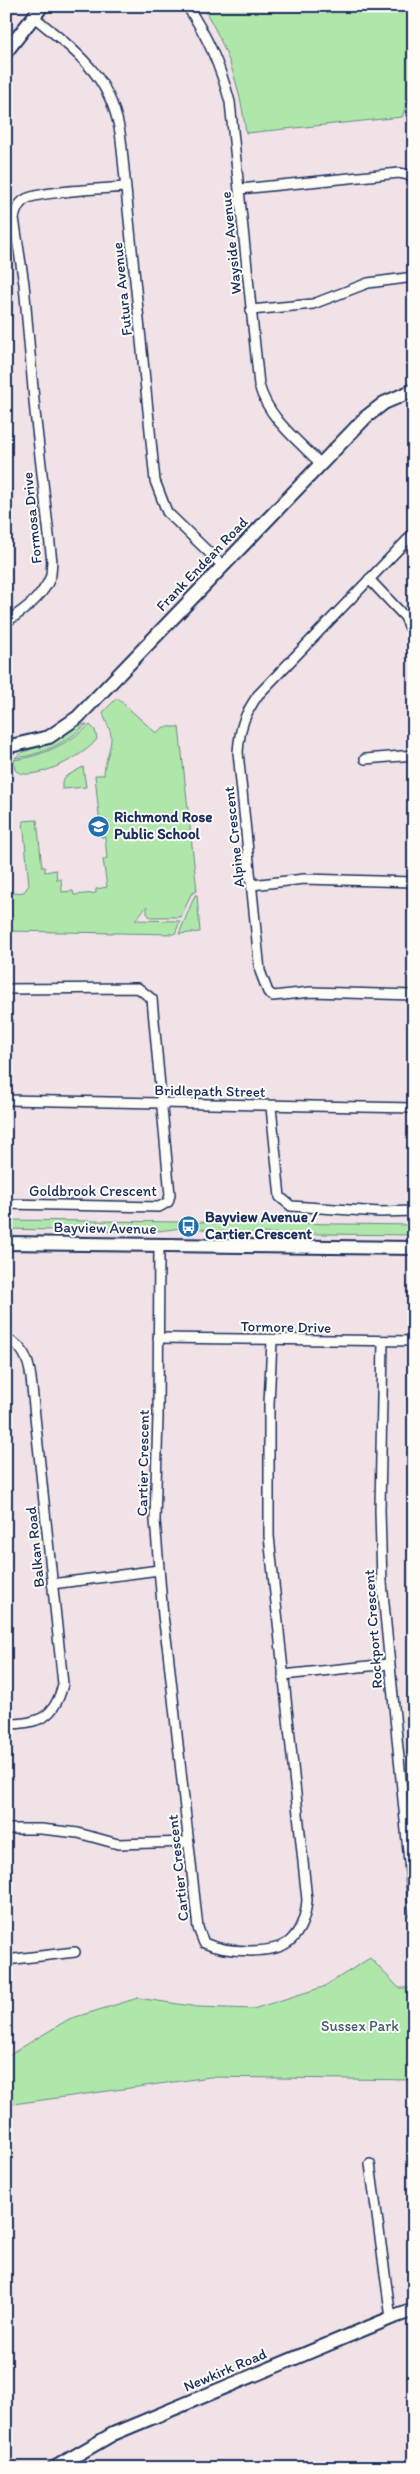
<svg xmlns="http://www.w3.org/2000/svg" width="420" height="2474" font-family="Itim,sans-serif">
<rect width="100%" height="100%" fill="#f1e2e7"/>
<filter id="ink" filterUnits="userSpaceOnUse"><feTurbulence type="fractalNoise" baseFrequency=".02" numOctaves="2"/><feDisplacementMap in="SourceGraphic" scale="10" xChannelSelector="R" yChannelSelector="G"/><feConvolveMatrix kernelMatrix="1 2 1 2 8 2 1 2 1" color-interpolation-filters="sRGB"/></filter>
<g filter="url(#ink)">
<g fill="#afe7aa" stroke="#658b84">
<path d="M202 6H414V85L402 117 246 133C240 86 227 46 202 6Z"/>
<polygon points="6,684 11,733 6,734"/>
<path d="M117 698 156 733 164 727H179L197 891 191 894 181 917H150L147 913V906L135 920 180 921 175 934 6 931V894L24 892 29 885 23 821 37 820 42 867H45V872L56 870 57 880 61 879 62 892 73 891 74 895 96 893V889L107 887 103 859 107 858 105 837H101L95 775H104C104 761 112 748 111 735 110 727 104 720 103 712Z"/>
<path d="M87 724C67 742 42 755 15 758 22 749 41 748 52 743 63 738 75 724 87 724Z"/>
<path d="M90 725 95 730 97 739C87 755 29 785 15 770L14 760C43 756 67 744 90 725Z"/>
<polygon points="83,767 86,787 62,789 62,782 65,777"/>
<polygon points="195,895 197,895 200,932 179,934"/>
<polygon points="6,1220 182,1222 182,1228 150,1232 6,1229"/>
<polygon points="195,1222 414,1225 414,1235 233,1233 195,1228"/>
<polygon points="370,1958 399,1988 414,1988 414,2080 210,2077 6,2105 6,2057 69,2019 138,1998 198,2007 253,2009 323,1987"/>
<polygon points="6,2146 12,2213 6,2213"/>
</g>
<g fill="none" stroke-linecap="round" stroke-linejoin="round">
<defs>
<g id="street">
<path d="M187 6C208 37 220 66 230 102L259 385C268 418 297 440 321 464"/>
<path d="M34 17C79 54 113 78 121 139L155 481 167 512 223 566"/>
<polyline points="240,189 399,173 414,176"/>
<polyline points="251,310 313,304 368,283 414,277"/>
<path d="M414 533 258 695C244 715 240 727 238 752L260 971 268 992 273 996 311 992 414 995"/>
<polyline points="369,579 405,617 414,637"/>
<path d="M6 622C22 612 43 596 50 578 52 574 51 567 52 562L35 412 24 284 14 218C16 211 18 203 26 199 40 191 105 189 125 187"/>
<polyline points="365,759 414,755"/>
<polyline points="252,885 304,879 414,882"/>
<polyline points="6,989 138,988 152,999 170,1195 168,1202 159,1207 6,1204"/>
<polyline points="6,1100 414,1108"/>
<polyline points="271,1107 280,1197 291,1206 380,1212 414,1211"/>
<path d="M159 1244 158 1417 155 1520 163 1616 168 1652 198 1928 204 1943C224 1952 274 1956 291 1940 302 1929 306 1914 307 1900L269 1536V1404L272 1341"/>
<polyline points="158,1338 414,1341"/>
<path d="M6 1340C24 1344 29 1362 31 1378L63 1684C55 1718 39 1724 6 1724"/>
<polyline points="383,1341 380,1510 382,1583 414,1913"/>
<polyline points="52,1584 159,1570"/>
<polyline points="283,1675 388,1664"/>
<polyline points="6,1829 41,1829 78,1833 118,1844 189,1842"/>
<polyline points="6,1960 75,1952"/>
<polyline points="370,2164 391,2318"/>
</g>
<g id="secondary">
<polyline points="6,52 42,6"/>
<polyline points="6,747 49,737 78,717 366,417 384,403 414,390"/>
<polyline points="6,1243 414,1248"/>
<polyline points="54,2468 113,2434 391,2318 414,2310"/>
</g>
</defs>
<use href="#street" stroke="#1b2f5e" stroke-width="12"/>
<use href="#secondary" stroke="#1b2f5e" stroke-width="16"/>
<use href="#street" stroke="#fdfcf7" stroke-width="9"/>
<use href="#secondary" stroke="#fdfcf7" stroke-width="12"/>
</g>
</g>
<defs>
<symbol id="school-disc" viewBox="-11 -11 22 22"><circle r="9.5" fill="#1f6fb2" stroke="#fdfcf7"/><path d="M0-5L7-2L0 1L-7-2ZM-4 1L0 2.5L4 1V4Q0 6-4 4Z" fill="#fff"/></symbol>
<symbol id="bus-disc" viewBox="-11 -11 22 22"><circle r="9.5" fill="#1f6fb2" stroke="#fdfcf7"/><path d="M-5-6H5V4H4V6H2V4H-2V6H-4V4H-5ZM-3.5-4V0h7V-4ZM-3.5 1.2v1.5H-2V1.2ZM2 1.2v1.5H3.5V1.2Z" fill="#fff"/></symbol>
</defs>
<g fill-rule="evenodd">
<use href="#school-disc" x="86" y="814" width="25" height="25"/>
<use href="#bus-disc" x="176" y="1214" width="25" height="25"/>
</g>
<g text-anchor="middle" dominant-baseline="central" stroke-width="4" stroke-linejoin="round" paint-order="stroke">
<g font-size="15" fill="#1b2f5e" stroke="#fdfcf7">
<text transform="translate(231 243) rotate(-96)">Wayside Avenue</text>
<text transform="translate(122 289) rotate(-96)">Futura Avenue</text>
<text transform="translate(32 518) rotate(-96)">Formosa Drive</text>
<text transform="translate(202 564) rotate(-46)">Frank Endean Road</text>
<text transform="translate(234 837) rotate(-96)">Alpine Crescent</text>
<text transform="translate(210 1091) rotate(1)">Bridlepath Street</text>
<text x="93" y="1191">Goldbrook Crescent</text>
<text transform="translate(105 1228) rotate(1)">Bayview Avenue</text>
<text transform="translate(286 1327) rotate(1)">Tormore Drive</text>
<text transform="translate(143 1463) rotate(-89)">Cartier Crescent</text>
<text transform="translate(35 1547) rotate(-96)">Balkan Road</text>
<text transform="translate(373 1629) rotate(-94)">Rockport Crescent</text>
<text transform="translate(178 1868) rotate(-96)">Cartier Crescent</text>
<text transform="translate(225 2370) rotate(-23)">Newkirk Road</text>
</g>
<g font-size="15" font-weight="bold" fill="#1b2f5e" stroke="#fdfcf7" text-anchor="start">
<text x="114" y="817">Richmond Rose<tspan x="114" dy="17">Public School</tspan></text>
<text x="205" y="1217">Bayview Avenue /<tspan x="205" dy="17">Cartier Crescent</tspan></text>
</g>
<g font-size="15" fill="#405d71" stroke="#fdfcf7">
<text x="360" y="2026">Sussex Park</text>
</g>
</g>
<rect width="420" height="2474" fill="none" stroke="#fdfcf7" stroke-width="25"/>
<rect x="12" y="12" width="395" height="2449" fill="none" stroke="#1b2f5e" stroke-width="2" filter="url(#ink)"/>
</svg>
